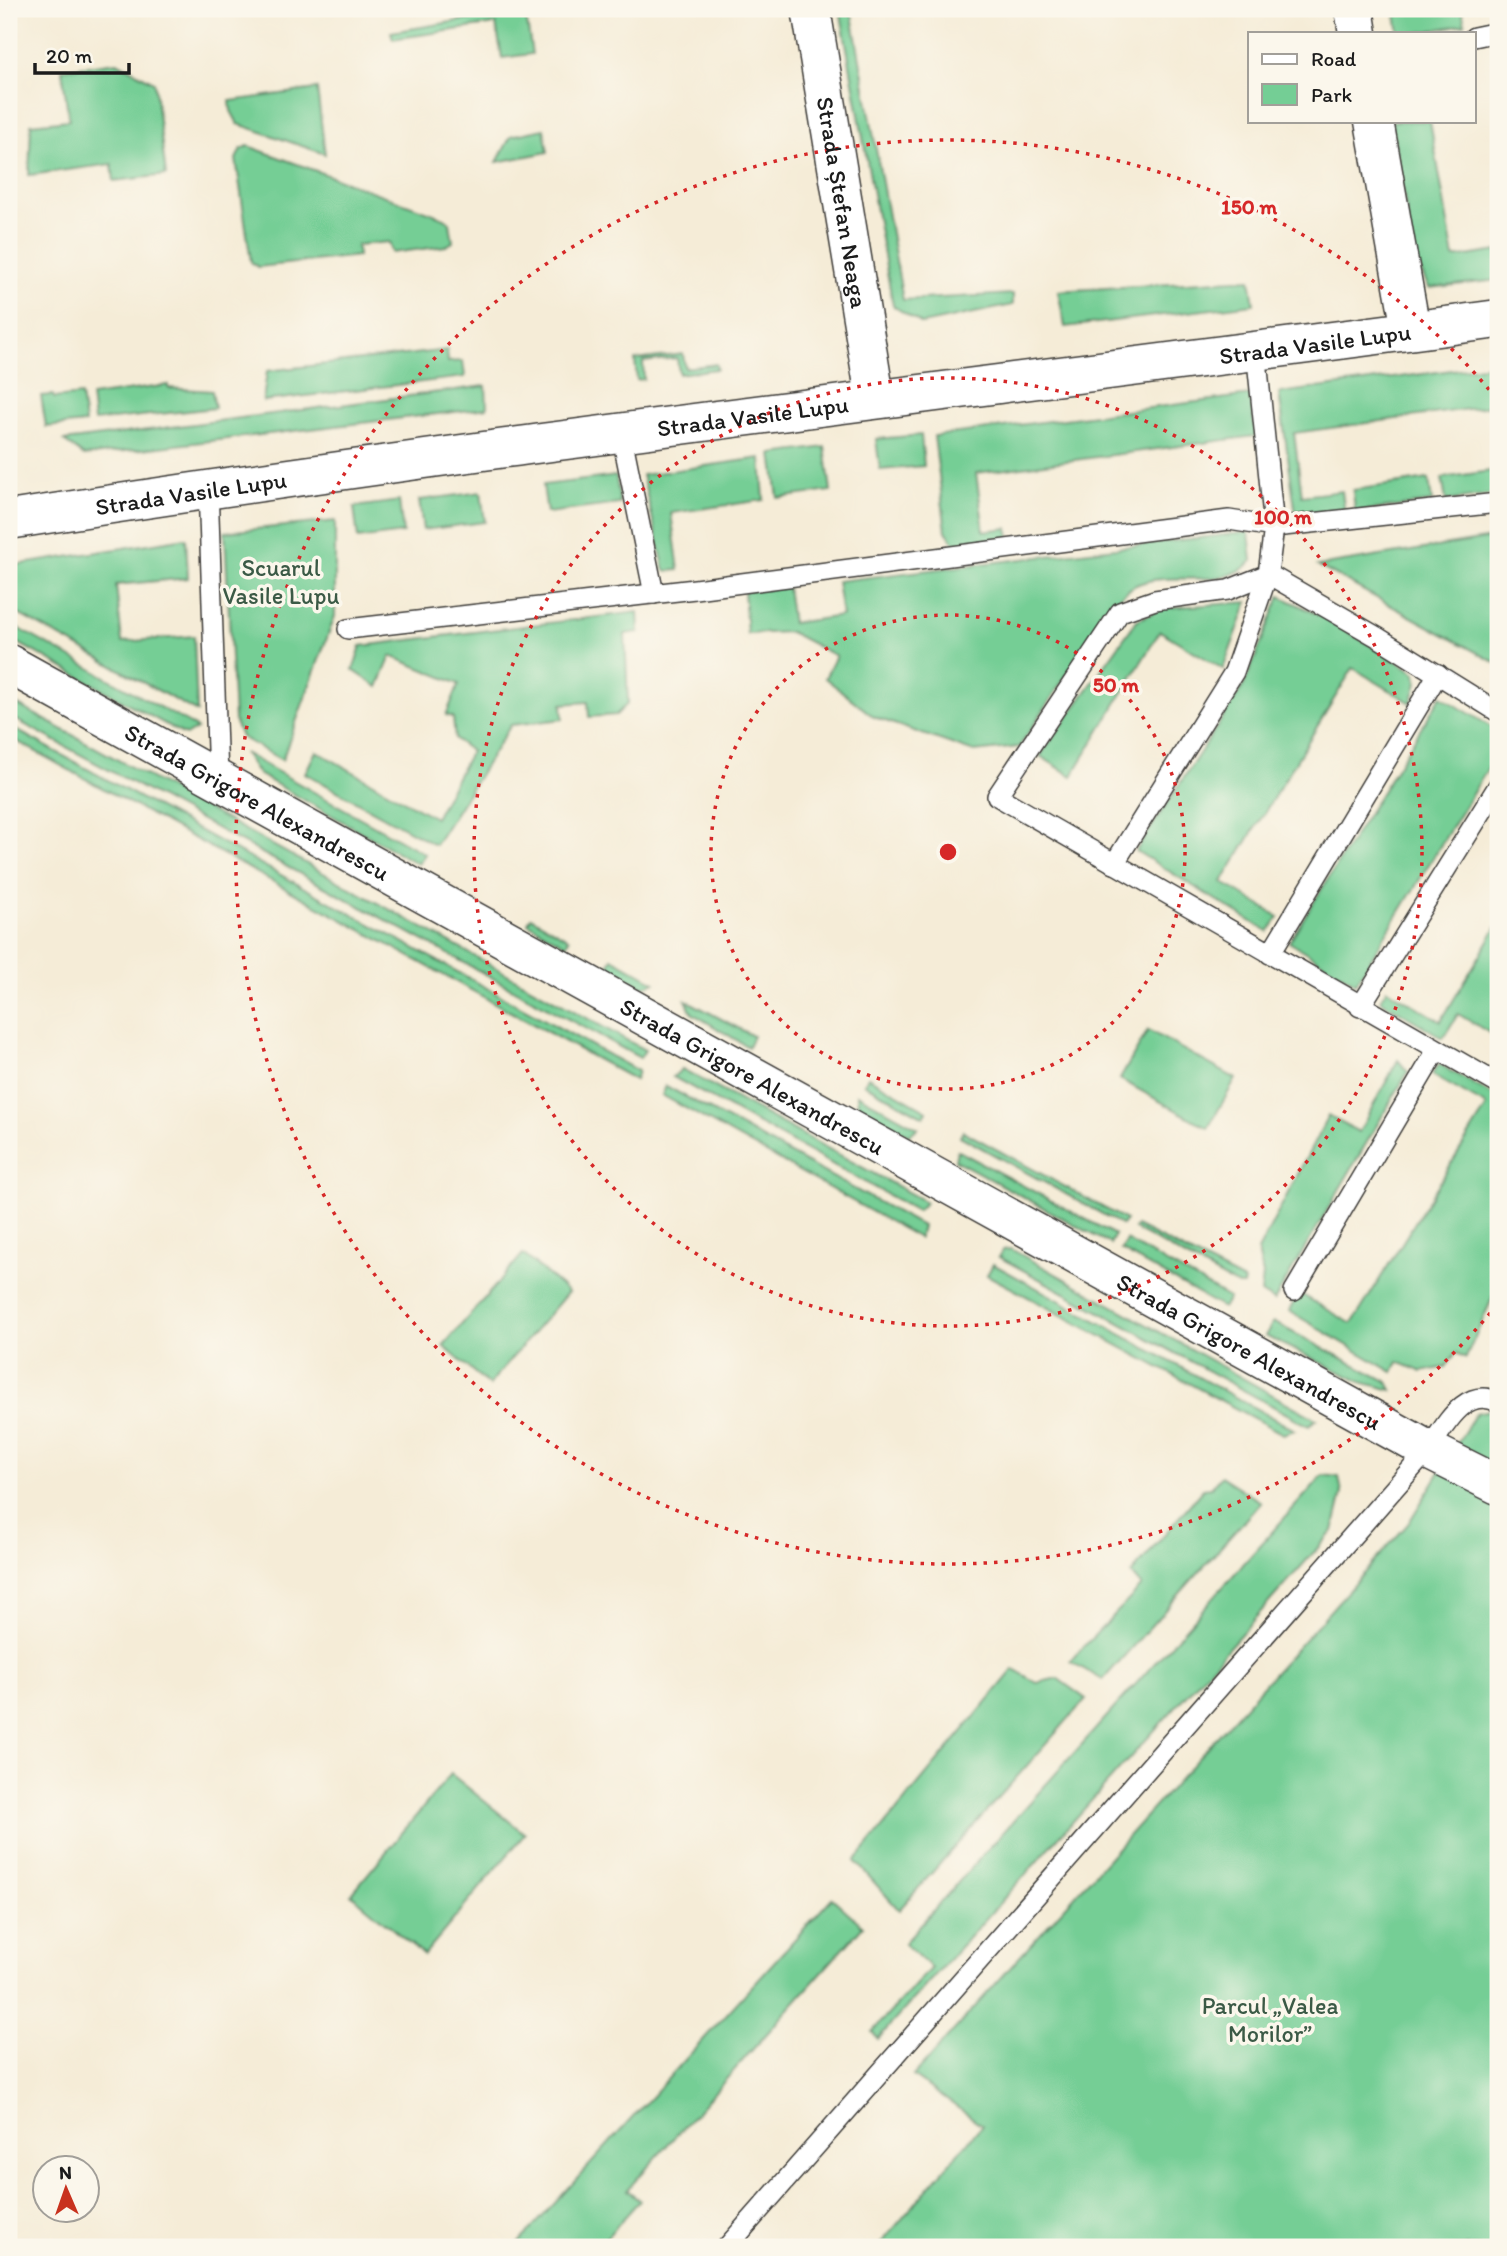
<svg xmlns="http://www.w3.org/2000/svg" width="1507" height="2256" font-family="Itim,sans-serif">
<rect width="100%" height="100%" fill="#fbf7ec"/>
<filter id="ink" filterUnits="userSpaceOnUse"><feTurbulence type="fractalNoise" baseFrequency=".0143" numOctaves="2"/><feDisplacementMap in="SourceGraphic" scale="14" xChannelSelector="R" yChannelSelector="G"/><feConvolveMatrix kernelMatrix="1 2 1 2 8 2 1 2 1" color-interpolation-filters="sRGB"/></filter>
<filter id="wash" filterUnits="userSpaceOnUse"><feTurbulence type="fractalNoise" baseFrequency=".00686" numOctaves="4" result="noise"/><feDisplacementMap in="SourceGraphic" scale="28" xChannelSelector="R" yChannelSelector="G"/><feGaussianBlur stdDeviation="1.57" result="paint"/><feColorMatrix in="noise" values="0 0 0 0 0 0 0 0 0 0 0 0 0 0 0 0 0 1.4 0 .05"/><feComposite in="paint" operator="in"/></filter>
<g filter="url(#wash)">
<rect width="100%" height="100%" fill="#f5ecd7"/>
<g fill="#74ce95" stroke="#487558" stroke-width="2">
<polygon points="840,9 851,9 903,300 1013,294 1013,305 922,324 893,306"/>
<polygon points="1395,9 1462,9 1465,24 1418,33 1399,33"/>
<polygon points="525,10 532,54 502,58 496,24 393,39 391,32"/>
<polygon points="117,62 154,82 166,175 114,181 112,164 29,175 31,124 69,120 62,69"/>
<polygon points="317,89 325,154 238,124 231,111 230,101"/>
<polygon points="1391,121 1430,121 1454,258 1498,251 1498,280 1429,288 1414,257"/>
<polygon points="544,129 548,152 497,162 511,136"/>
<polygon points="248,146 445,218 450,223 453,242 446,246 392,253 389,242 357,245 358,256 258,267 251,262 236,159 241,149"/>
<polygon points="1250,279 1254,304 1065,327 1058,291"/>
<polygon points="447,350 448,362 463,361 465,377 263,401 267,371"/>
<polygon points="683,354 685,368 716,364 717,369 679,374 677,358 643,362 644,379 637,380 635,360"/>
<polygon points="1498,364 1498,405 1294,433 1302,496 1342,491 1345,514 1296,515 1279,393"/>
<polygon points="168,385 168,388 212,391 215,408 94,421 91,396"/>
<polygon points="486,386 487,408 84,456 64,441"/>
<polygon points="53,395 54,398 81,395 85,423 46,427 41,396"/>
<polygon points="1250,395 1256,436 976,473 984,531 1008,528 1010,538 956,545 946,531 934,436"/>
<polygon points="921,435 924,466 880,470 876,439"/>
<polygon points="825,447 831,491 778,498 772,454"/>
<polygon points="761,458 764,500 671,513 679,570 665,571 642,475"/>
<polygon points="1498,470 1498,494 1446,501 1442,478"/>
<polygon points="616,476 620,504 547,513 543,485"/>
<polygon points="1429,479 1432,502 1355,512 1353,490"/>
<polygon points="481,492 485,522 423,530 419,500"/>
<polygon points="399,501 403,533 358,539 354,507"/>
<polygon points="335,521 335,616 282,760 241,737 234,720 225,532"/>
<path d="M1249 532 1252 561C1224 592 1171 569 1136 585 1130 588 1124 594 1118 598L1019 747 974 752 874 717 825 678 836 656 790 632 747 634 744 591 787 587 792 623 842 616 837 581Z"/>
<polygon points="1498,537 1498,664 1318,566"/>
<polygon points="186,538 188,578 116,585 122,642 194,636 197,712 9,609 9,566"/>
<polygon points="1280,596 1323,617 1416,673 1417,683 1411,703 1353,668 1222,882 1279,917 1268,932 1136,851 1244,685"/>
<polygon points="1248,602 1223,669 1160,631 1072,776 1040,756 1137,620 1163,608"/>
<polygon points="638,612 639,632 625,634 628,703 616,715 589,717 588,702 562,704 563,719 511,725 435,845 305,773 316,751 435,818 471,751 455,739 453,717 446,715 459,684 391,656 378,687 353,670 361,646"/>
<polygon points="9,623 190,724 197,729 187,735 183,734 9,638"/>
<polygon points="1441,696 1498,731 1498,752 1356,983 1289,942"/>
<polygon points="9,700 645,1050 640,1058 9,716"/>
<polygon points="9,726 638,1071 635,1080 9,737"/>
<polygon points="244,753 425,854 418,864 258,774"/>
<polygon points="531,917 569,939 566,945 528,923"/>
<polygon points="1498,925 1498,1038 1458,1014 1443,1038 1380,1000 1387,989 1441,1021"/>
<polygon points="612,958 655,982 643,987 608,967"/>
<polygon points="686,1000 753,1036 748,1047 692,1013"/>
<polygon points="1148,1030 1236,1079 1208,1128 1120,1079"/>
<polygon points="1398,1060 1408,1072 1274,1301 1261,1293 1263,1275 1258,1251 1328,1116 1359,1132"/>
<polygon points="1439,1064 1498,1098 1498,1285 1466,1358 1456,1353 1446,1367 1422,1372 1398,1362 1393,1372 1289,1311 1299,1293 1352,1324 1487,1106 1432,1075"/>
<polygon points="682,1069 926,1202 917,1211 673,1077"/>
<polygon points="868,1077 927,1111 924,1117 864,1084"/>
<polygon points="666,1086 922,1226 919,1238 662,1095"/>
<polygon points="857,1094 918,1128 909,1135 858,1107"/>
<polygon points="963,1131 1126,1220 1122,1225 960,1136"/>
<polygon points="957,1150 1115,1235 1110,1244 955,1160"/>
<polygon points="1136,1226 1244,1281 1243,1286 1238,1286 1134,1229"/>
<polygon points="1126,1240 1229,1298 1223,1308 1121,1250"/>
<polygon points="1011,1249 1316,1419 1309,1426 999,1257 1003,1250"/>
<polygon points="523,1254 568,1292 489,1385 443,1346"/>
<polygon points="993,1264 1295,1430 1283,1434 987,1275"/>
<polygon points="1273,1322 1388,1382 1392,1390 1361,1382 1265,1336"/>
<polygon points="1498,1398 1498,2247 878,2247 982,2125 913,2076 1408,1524 1476,1413 1489,1410"/>
<polygon points="1323,1475 1339,1477 1342,1493 1333,1531 878,2039 872,2032 931,1968 904,1943"/>
<polygon points="1221,1476 1261,1502 1103,1680 1070,1661 1142,1586 1131,1574 1203,1489 1211,1488"/>
<polygon points="1014,1669 1037,1683 1057,1678 1086,1699 899,1910 855,1861"/>
<polygon points="451,1774 525,1834 424,1955 351,1894"/>
<polygon points="832,1898 863,1926 627,2190 640,2200 598,2247 515,2247"/>
</g>
</g>
<g filter="url(#ink)">
<g fill="none" stroke-linecap="round" stroke-linejoin="round">
<defs>
<g id="lane">
<polyline points="1474,37 1498,32"/>
<polyline points="1256,350 1274,527 1498,503"/>
<polyline points="621,432 654,594"/>
<polyline points="208,487 218,778"/>
<polyline points="348,629 695,589 1229,520 1274,527 1268,574 1234,672 1114,864"/>
<polyline points="1498,712 1379,638 1268,574 1228,590 1155,600 1120,612 997,796 1498,1084"/>
<polyline points="1270,954 1438,674"/>
<polyline points="1360,1007 1498,786"/>
<polyline points="1294,1291 1437,1050"/>
<path d="M727 2247 1428 1450C1445 1427 1464 1385 1498 1402"/>
</g>
<g id="street">
<path id="s1" d="M811 9 875 397"/>
<polyline points="1354,9 1358,33"/>
<polyline points="1374,121 1411,330"/>
<path id="s2" d="M9 664 1428 1450 1498 1485"/>
</g>
<g id="primary">
<path id="s3" d="M9 520C504 442 1002 386 1498 319"/>
</g>
</defs>
<use href="#lane" stroke="#3d3b38" stroke-width="22"/>
<use href="#street" stroke="#3d3b38" stroke-width="41"/>
<use href="#primary" stroke="#3d3b38" stroke-width="41"/>
<use href="#lane" stroke="#fff" stroke-width="19"/>
<use href="#street" stroke="#fff" stroke-width="38"/>
<use href="#primary" stroke="#fff" stroke-width="38"/>
</g>
</g>
<g fill="none" stroke="#d62828" stroke-width="3.5" stroke-dasharray="3.5 7">
<circle cx="948" cy="852" r="237"/>
<circle cx="948" cy="852" r="474"/>
<path d="M1497 1305A712 712 0 1 1 1497 399"/>
</g>
<g text-anchor="middle" dominant-baseline="central" stroke-width="7" stroke-linejoin="round" paint-order="stroke">
<g font-size="24" fill="#1c1c1c" stroke="#fbf7ec">
<text stroke="none"><textPath href="#s1" startOffset="196">Strada Ștefan Neaga</textPath></text>
<text stroke="none"><textPath href="#s3" startOffset="1318">Strada Vasile Lupu</textPath></text>
<text stroke="none"><textPath href="#s3" startOffset="751">Strada Vasile Lupu</textPath></text>
<text stroke="none"><textPath href="#s3" startOffset="184">Strada Vasile Lupu</textPath></text>
<text stroke="none"><textPath href="#s2" startOffset="284">Strada Grigore Alexandrescu</textPath></text>
<text stroke="none"><textPath href="#s2" startOffset="850">Strada Grigore Alexandrescu</textPath></text>
<text stroke="none"><textPath href="#s2" startOffset="1418">Strada Grigore Alexandrescu</textPath></text>
</g>
<g font-size="24" fill="#3b5a46" stroke="#fbf7ec">
<text x="281" y="567">Scuarul<tspan x="281" dy="28">Vasile Lupu</tspan></text>
<text x="1270" y="2005">Parcul „Valea<tspan x="1270" dy="28">Morilor”</tspan></text>
</g>
</g>
<circle cx="948" cy="852" r="10" fill="#d62828" stroke="#fbf7ec" stroke-width="3.5"/>
<g font-size="21" text-anchor="middle" font-weight="bold" fill="#d62828" stroke="#fbf7ec" stroke-width="7" stroke-linejoin="round" paint-order="stroke">
<text x="1249" y="214">150 m</text>
<text x="1283" y="524">100 m</text>
<text x="1116" y="692">50 m</text>
</g>
<rect width="1507" height="2256" fill="none" stroke="#fbf7ec" stroke-width="35"/>
<rect x="1248" y="32" width="228" height="91" fill="#fbf7ec" stroke="#a29f99" stroke-width="2"/>
<rect x="1262" y="54" width="35" height="10" fill="#ffffff" stroke="#a29f99" stroke-width="2"/>
<text x="1311" y="66" font-size="21" fill="#1c1c1c">Road</text>
<rect x="1262" y="84" width="35" height="21" fill="#74ce95" stroke="#a29f99" stroke-width="2"/>
<text x="1311" y="102" font-size="21" fill="#1c1c1c">Park</text>
<g transform="translate(66 2189) rotate(358)"><circle r="33" fill="#fbf7ec" stroke="#a29f99" stroke-width="2"/>
<path d="M0-5L12 26L0 18L-12 26Z" fill="#c8321e"/>
<text y="-10" font-size="19" font-weight="bold" text-anchor="middle" fill="#1c1c1c">N</text>
</g>
<path d="M35 63v10h94v-10" fill="none" stroke="#1c1c1c" stroke-width="3.5"/>
<text x="46" y="63" font-size="21" fill="#1c1c1c" stroke="#fbf7ec" stroke-width="5" paint-order="stroke">20 m</text>
</svg>
